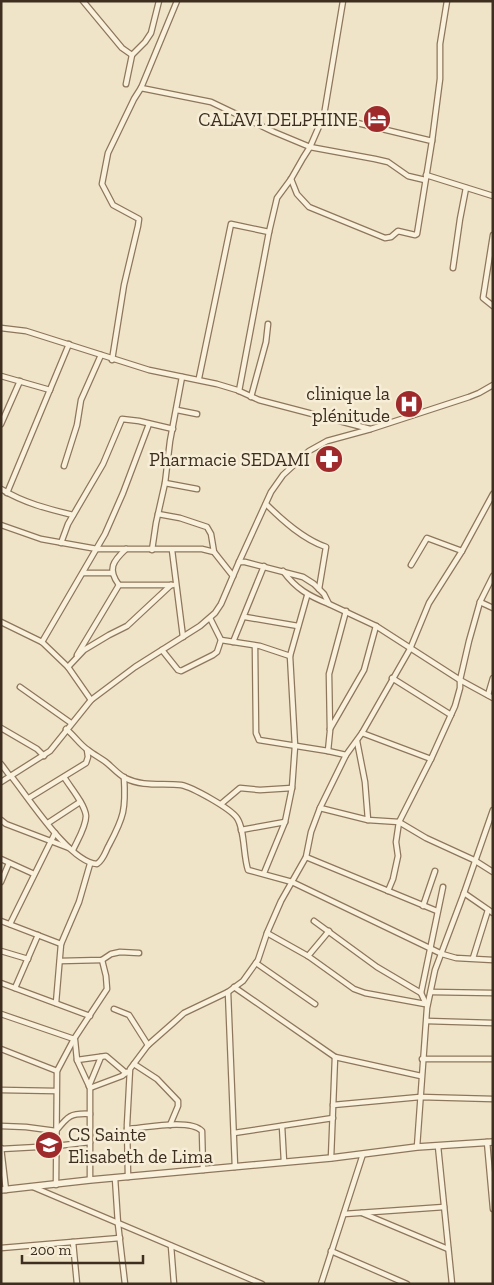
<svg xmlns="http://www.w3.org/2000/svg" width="494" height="1285" font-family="'Zilla Slab',serif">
<rect width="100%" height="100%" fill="#f0e4c8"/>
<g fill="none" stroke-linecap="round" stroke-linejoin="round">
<defs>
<g id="minor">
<polyline points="83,1 122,48 132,55"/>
<polyline points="126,84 132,55 145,42 151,33 159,1"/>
<polyline points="141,88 211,102 274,132 310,147 375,159 388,162 408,176 425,180"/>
<polyline points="432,141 440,79 440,44 447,1"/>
<polyline points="426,175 493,196"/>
<polyline points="291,179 297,194 309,207 385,238 391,237 398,231 415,235 417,234 432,141 324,115"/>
<polyline points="493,235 483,298 493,306"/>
<polyline points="453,268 460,219 466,188"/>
<polyline points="1,328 26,331 149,370 217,384 237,390 259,400 370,429"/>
<polyline points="112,360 124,285 138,226 139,219 113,205 102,184 108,153 134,99 141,88 177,1"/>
<polyline points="1,376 50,390"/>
<polyline points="199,378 231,224 269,232"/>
<polyline points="239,391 269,232 277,198 291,179 303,158 310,147 324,115 343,1"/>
<polyline points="251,397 266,342 268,324"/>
<polyline points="177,410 197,414"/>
<polyline points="1,424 20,381"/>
<polyline points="64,466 77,425 81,400 101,355"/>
<polyline points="165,483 197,489"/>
<path d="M1 489C24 503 48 509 73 515"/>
<polyline points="7,493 69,344"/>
<path d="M266 504C283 521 303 539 326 547L319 589"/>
<polyline points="158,514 180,518 207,527 211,534 214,552"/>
<polyline points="1,525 41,539 97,549 202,549 214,552 233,576"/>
<polyline points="61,543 68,524 103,464 122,419 139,421 173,429"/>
<polyline points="152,550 156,523 165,483 170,441 182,377"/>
<polyline points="172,550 183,637"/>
<polyline points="239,562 245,562 303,577 314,584 324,594 329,604 376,626 460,680 493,698"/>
<polyline points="411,565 427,538 462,551"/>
<path d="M283 571C296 589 309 596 329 604"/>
<polyline points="83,573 112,573"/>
<polyline points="119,585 173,585"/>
<path d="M119 585C107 569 113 561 126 549"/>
<polyline points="480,602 493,608"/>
<polyline points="245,617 298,626"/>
<polyline points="1,622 42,642 68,667 91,700"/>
<polyline points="221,640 260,646 290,656"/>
<polyline points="42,642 105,534 123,493 149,424"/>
<polyline points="233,642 264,566"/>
<polyline points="255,646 256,733 259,740 328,751"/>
<polyline points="162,650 178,670 181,671 213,655 217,652 221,640 210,618"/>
<polyline points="77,655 119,585"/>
<polyline points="68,667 84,650 109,635 127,626 171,585"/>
<polyline points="392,678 451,715"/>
<polyline points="20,687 71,723"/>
<polyline points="488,695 493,678"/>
<polyline points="1,728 37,749 44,756"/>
<path d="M66 729C74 735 80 745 88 750 94 755 101 758 107 763 113 768 118 774 125 778 143 787 162 783 181 785 192 787 230 808 237 818 245 830 243 855 248 870L292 882 442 954 456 958 493 960"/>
<polyline points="330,729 364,670 376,626"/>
<polyline points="362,733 431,759"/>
<polyline points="357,741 365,782 368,820"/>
<polyline points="346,755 328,751 330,731 329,674 346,611"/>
<polyline points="1,764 10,776"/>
<path d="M11 776C28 797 70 863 97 864 104 859 105 852 109 845 124 817 126 809 124 777"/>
<path d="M64 777C70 787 85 804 86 816 86 827 77 841 73 850"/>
<polyline points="1,782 50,751 91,700 135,667 200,626 215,613 221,604 239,562 271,492 283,475 309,451 327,441 371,429 469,397 479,393 493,385"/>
<polyline points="29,798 86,763 88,757 87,750"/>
<polyline points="221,804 240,788 260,790 292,788"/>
<polyline points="320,808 368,820 399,822 426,838 474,860 493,872"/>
<polyline points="1,820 6,824 69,848"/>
<polyline points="48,823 80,802"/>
<polyline points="241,830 285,822"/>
<polyline points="306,857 437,911"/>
<polyline points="1,859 34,874"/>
<polyline points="264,873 285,822 292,788 295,746 290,656 307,596"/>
<polyline points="1,882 9,863"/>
<polyline points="388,891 393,879 398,856 396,842 399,822 431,759 455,706 460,688 460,680 469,641 480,602 493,576"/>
<polyline points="464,893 493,913"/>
<polyline points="423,906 435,871"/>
<polyline points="1,921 61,944"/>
<polyline points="314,921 377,967 421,993"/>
<polyline points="10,924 55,833"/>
<polyline points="267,933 308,956 354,989 365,993 425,1004"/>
<polyline points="1,951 28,959"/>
<polyline points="308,956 329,931"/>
<polyline points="473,958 488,910"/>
<polyline points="60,961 102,960 111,954 120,952 139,953"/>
<polyline points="256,963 315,1004"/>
<polyline points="1,983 90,1016"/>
<polyline points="234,987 335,1057 421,1076"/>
<polyline points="15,988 38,935"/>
<polyline points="228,992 235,1167"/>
<polyline points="431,992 493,993"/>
<polyline points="56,1003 61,944 79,902 90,864"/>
<polyline points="426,1004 421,993 443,887"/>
<polyline points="114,1009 129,1015 148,1045"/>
<polyline points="1,1014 74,1039"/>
<polyline points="427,1021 493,1023"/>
<polyline points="75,1040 77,1060 90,1088 90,1180"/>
<polyline points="1,1049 57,1071"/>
<polyline points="422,1059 493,1059"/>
<polyline points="77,1060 106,1056 126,1073"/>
<polyline points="134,1064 157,1079 178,1101 178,1106 170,1125"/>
<polyline points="89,1086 101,1057"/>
<polyline points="90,1088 122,1076 127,1072"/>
<polyline points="1,1090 56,1091"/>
<polyline points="333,1105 420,1097 493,1099"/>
<path d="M1 1126 26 1127 56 1131C68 1116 70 1113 90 1114"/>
<polyline points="282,1126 284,1162"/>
<path d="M127 1129C144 1128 190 1118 202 1131L203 1170"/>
<polyline points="234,1133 333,1118"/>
<polyline points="487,1142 493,1209"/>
<polyline points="438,1146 452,1284"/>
<polyline points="417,1147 427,1008 435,970 464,893 493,810"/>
<polyline points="1,1148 6,1190"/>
<polyline points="1,1149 56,1146 90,1142"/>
<polyline points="331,1158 335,1057"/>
<polyline points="128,1177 127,1125 130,1069 148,1045 173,1023 184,1013 228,992 243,981 258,960 267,933 281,901 306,857 311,832 320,808 346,755 362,733 410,649 429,603 462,551 493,494"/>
<polyline points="115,1178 118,1224 125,1284"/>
<polyline points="56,1185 57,1071 74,1039 107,989 106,976 102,960"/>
<polyline points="33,1187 262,1284"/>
<polyline points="362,1213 448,1249"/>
<polyline points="344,1214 444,1207"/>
<polyline points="73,1242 77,1284"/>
<polyline points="171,1246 174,1284"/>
<polyline points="1,1248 120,1238"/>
<polyline points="331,1251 407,1284"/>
<polyline points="321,1284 363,1154"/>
</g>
<polyline id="tertiary" points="1,1190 90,1180 331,1158 417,1147 493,1142"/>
</defs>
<use href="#minor" stroke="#8d765c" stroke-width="7"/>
<use href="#tertiary" stroke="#8d765c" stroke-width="8"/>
<use href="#minor" stroke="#faf1dc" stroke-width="4.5"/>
<use href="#tertiary" stroke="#faf1dc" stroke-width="5.5"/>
</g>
<defs>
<symbol id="hotel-disc" viewBox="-11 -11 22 22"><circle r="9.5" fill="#9e2a2b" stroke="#f7eed8"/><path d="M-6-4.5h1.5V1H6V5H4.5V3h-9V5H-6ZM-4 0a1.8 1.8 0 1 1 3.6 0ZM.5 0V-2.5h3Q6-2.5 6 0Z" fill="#fff"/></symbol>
<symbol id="hospital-disc" viewBox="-11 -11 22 22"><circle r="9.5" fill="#9e2a2b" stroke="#f7eed8"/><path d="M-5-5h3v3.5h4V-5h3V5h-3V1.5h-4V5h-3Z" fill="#fff"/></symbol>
<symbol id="pharmacy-disc" viewBox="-11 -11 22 22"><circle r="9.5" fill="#9e2a2b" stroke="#f7eed8"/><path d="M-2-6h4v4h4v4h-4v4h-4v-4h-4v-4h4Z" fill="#fff"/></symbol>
<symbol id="school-disc" viewBox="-11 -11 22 22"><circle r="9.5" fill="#9e2a2b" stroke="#f7eed8"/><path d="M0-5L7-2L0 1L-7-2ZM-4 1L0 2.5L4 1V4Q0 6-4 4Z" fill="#fff"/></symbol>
</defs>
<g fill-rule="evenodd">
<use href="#hotel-disc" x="361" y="103" width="32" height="32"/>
<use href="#hospital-disc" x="393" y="388" width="32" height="32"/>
<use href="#pharmacy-disc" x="313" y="443" width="32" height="32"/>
<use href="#school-disc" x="33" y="1129" width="32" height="32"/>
</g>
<g text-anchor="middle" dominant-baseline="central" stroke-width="5" stroke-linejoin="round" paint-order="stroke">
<g font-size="19" fill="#3d2e20" stroke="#f7eed8" text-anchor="end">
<text x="358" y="119">CALAVI DELPHINE</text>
<text x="390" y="393">clinique la<tspan x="390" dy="22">plénitude</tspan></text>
<text x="310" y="459">Pharmacie SEDAMI</text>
<text x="68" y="1134" text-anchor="start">CS Sainte<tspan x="68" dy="22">Elisabeth de Lima</tspan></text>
</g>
</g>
<rect width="494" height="1285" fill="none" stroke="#3d2e20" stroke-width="5"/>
<path d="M22 1255v8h121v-8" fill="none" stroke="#3d2e20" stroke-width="2.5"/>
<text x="30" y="1255" font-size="15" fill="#3d2e20" stroke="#f7eed8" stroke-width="4" paint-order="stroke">200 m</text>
</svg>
